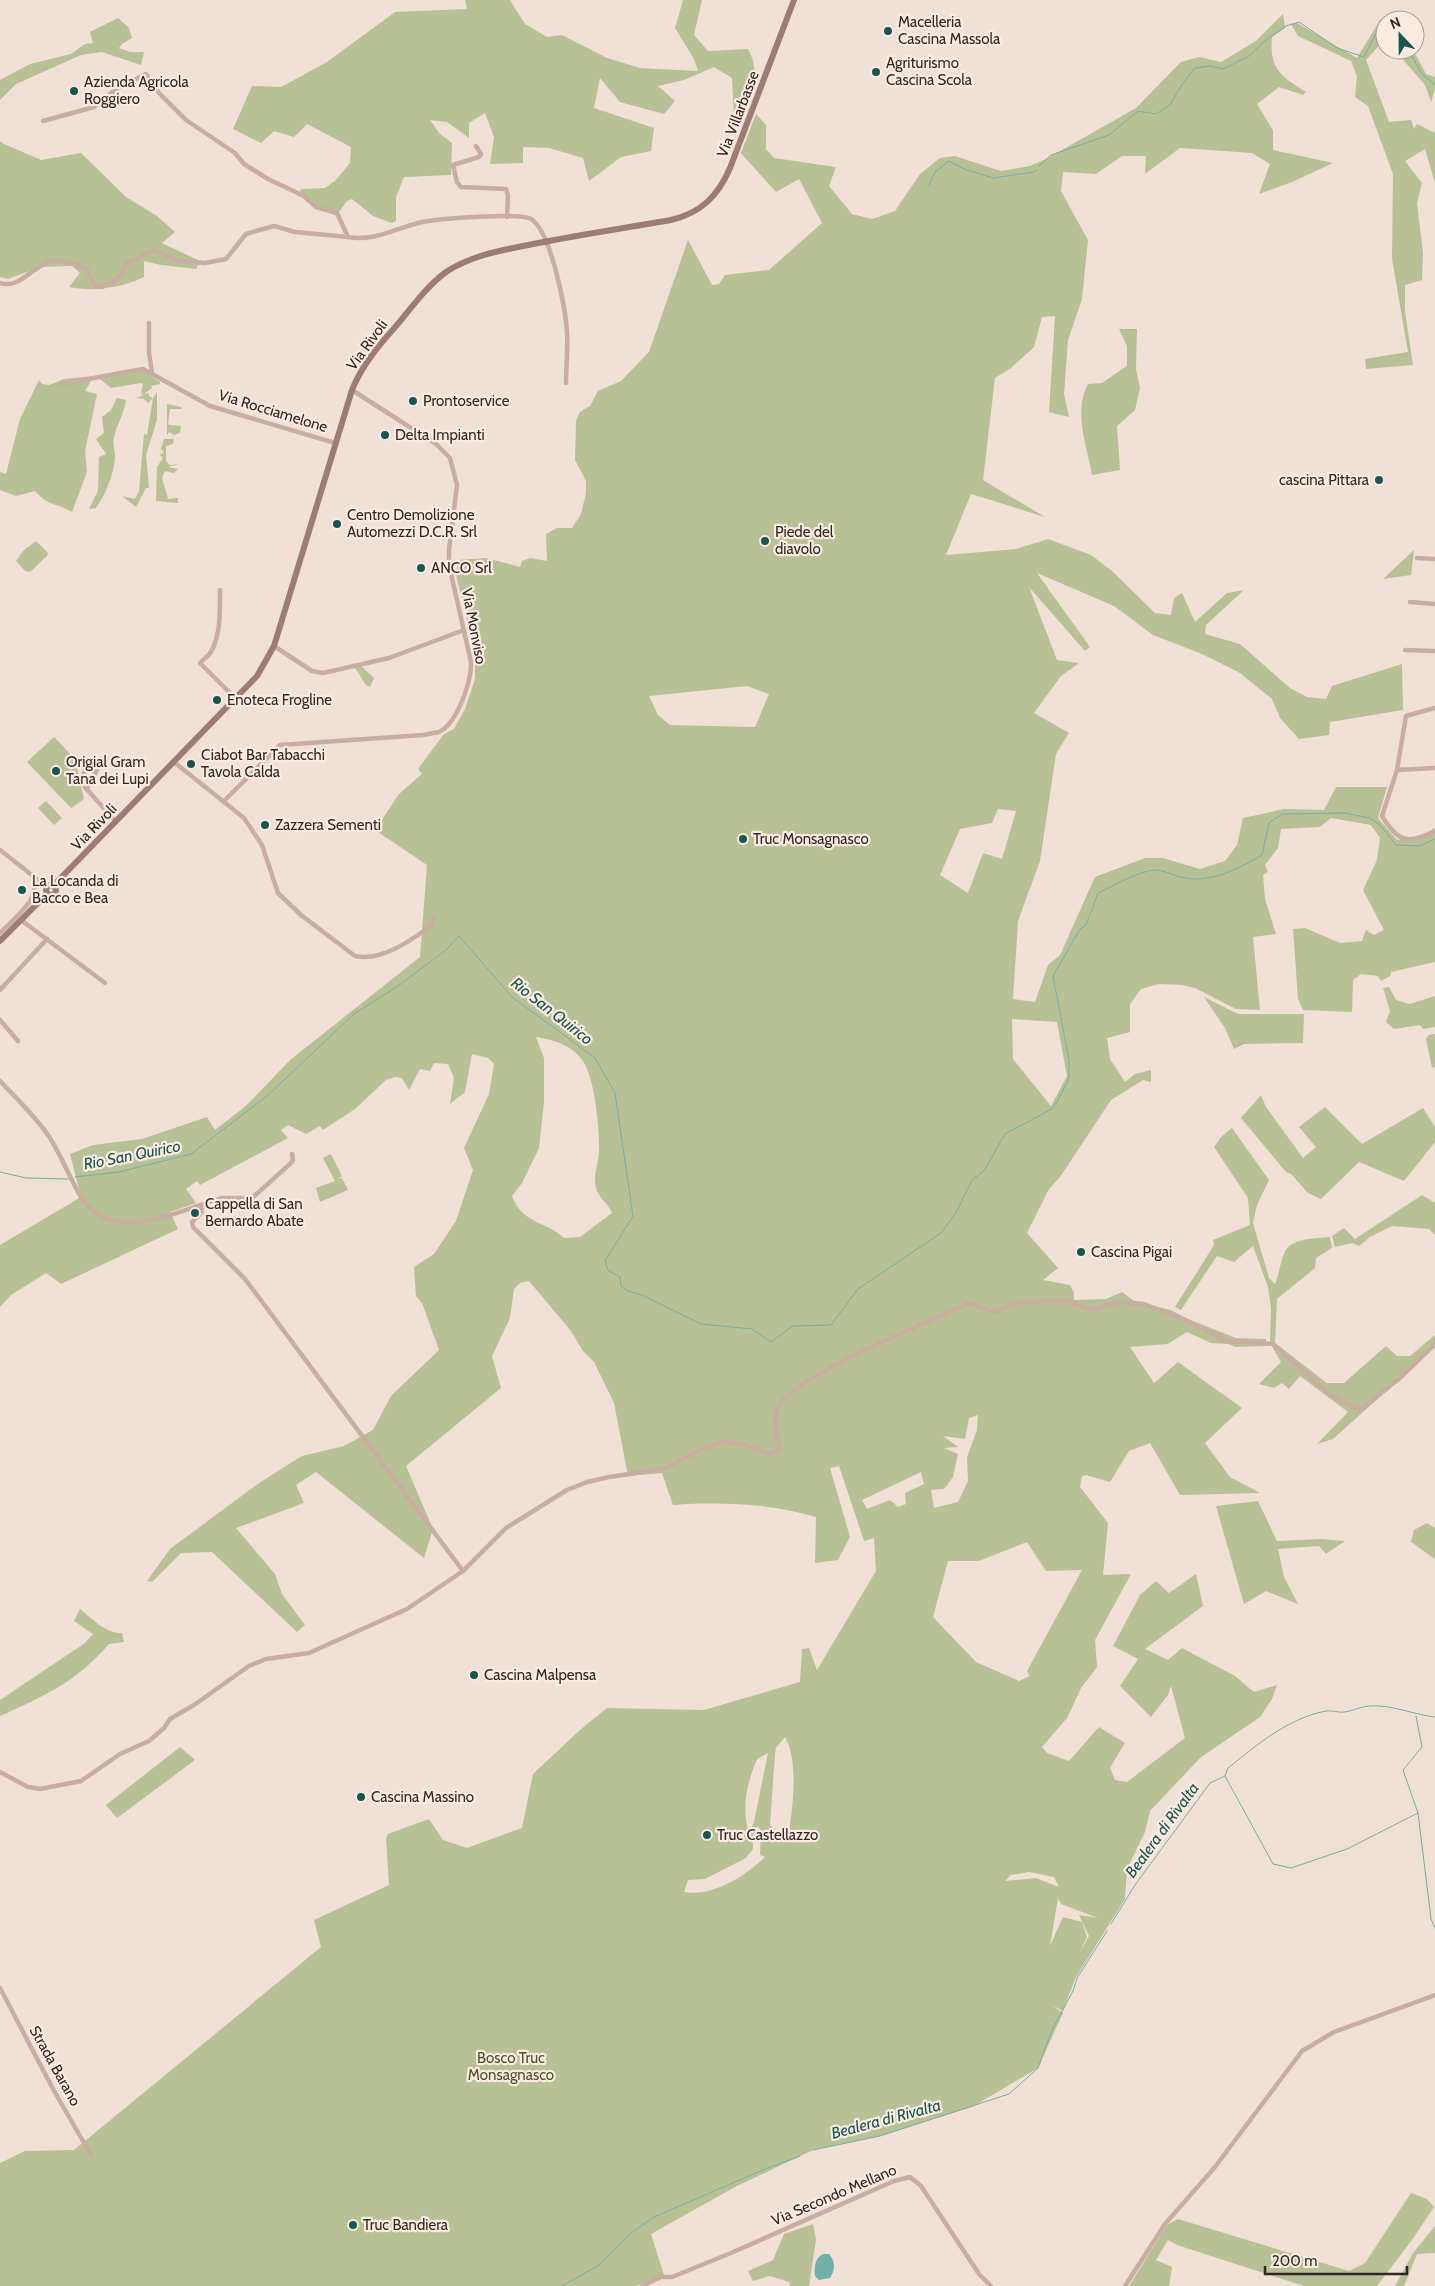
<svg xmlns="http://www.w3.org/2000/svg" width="1435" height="2286" font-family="Cabin,sans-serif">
<rect width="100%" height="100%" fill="#f1e0d5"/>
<g fill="#b8c095" fill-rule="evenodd">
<polygon points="465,0 510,0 525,24 547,37 562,35 607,58 640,68 698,71 694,59 675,28 683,0 702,0 694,35 708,51 748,49 753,60 756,80 735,134 732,78 714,67 684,80 658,86 675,101 664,114 620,102 600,78 594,108 654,128 651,151 621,157 589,181 583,158 549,148 523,147 523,163 490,164 494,137 485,113 469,123 469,138 447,122 430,120 440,134 452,143 451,175 404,177 396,197 396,221 391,223 373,216 352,199 347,201 339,212 316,205 300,191 302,189 325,188 336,180 350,163 351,147 307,124 294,137 274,131 261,143 233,129 252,86 281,87 327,62 395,12 467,9"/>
<path d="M1283 14 1285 28 1272 37C1269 69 1281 76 1306 92L1303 95 1279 87 1257 104 1273 130V150L1333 163 1292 182 1259 194 1270 164 1252 153 1180 148 1145 174 1146 156H1122L1096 174 1063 172 1061 191 1088 240 1082 299 1068 340 1064 394 1069 417 1049 412 1055 316 1042 317 1034 347 1011 368 995 378 983 480 1045 517 971 494 946 555 1016 549 1048 539 1091 555 1112 571 1155 613 1171 615 1174 598 1182 593 1195 622 1227 593 1244 590 1206 625 1205 634 1240 644 1290 688 1307 697 1326 699 1332 686 1402 664 1403 710 1330 722 1329 735 1299 739 1280 718 1272 699 1240 673 1202 654 1153 635 1114 606 1037 573 1090 647 1085 651 1029 587 1057 660 1079 663 1061 676 1034 713 1069 733 1056 754 1040 861 1018 921 1013 999 1035 1002 1048 965 1060 955 1095 877 1145 858H1163L1200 869 1225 861 1237 845 1243 818 1284 809 1324 810 1336 787H1387L1378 818 1397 840 1421 836 1435 828V962L1391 972 1390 976 1381 981 1378 976 1361 974 1353 980 1352 1012 1303 1010 1298 999 1293 929 1305 928 1340 943 1362 941 1366 930 1374 935 1384 930 1363 890 1377 860 1380 838 1371 825 1331 818 1320 827 1281 829 1278 848 1265 865 1268 872 1263 875 1265 899 1276 934 1253 937 1260 1010 1236 1009 1195 988 1182 985 1159 984 1141 989 1130 1004V1032L1107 1038 1110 1059 1125 1082 1135 1074 1151 1070V1082L1143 1080 1111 1100 1060 1177 1049 1189 1027 1233 1058 1268 1043 1280 1070 1285 1074 1293V1300L1106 1299 1122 1292 1134 1301 1171 1310 1188 1319 1236 1338 1266 1339V1346L1235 1347 1229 1344 1211 1343 1187 1332 1168 1344 1130 1347 1154 1383 1178 1362 1242 1408 1205 1443 1230 1477 1260 1493 1180 1495 1150 1443 1129 1451 1110 1482 1086 1475 1082 1476 1080 1487 1108 1523 1103 1575 1131 1574 1095 1640 1097 1667 1081 1688 1067 1718 1042 1747 1047 1753 1069 1761 1099 1727 1125 1743 1110 1768 1115 1780 1127 1782 1185 1738 1171 1686 1168 1695 1151 1717 1120 1686 1138 1659 1113 1646 1140 1595 1156 1581 1169 1593 1196 1574 1203 1606 1145 1649 1168 1660 1182 1648 1235 1676 1254 1692 1277 1685 1272 1699 1260 1717 1200 1758 1150 1811 1145 1832 1127 1869 1125 1899 1075 1979 1063 2011 1052 2005 1063 2013 1038 2068 972 2107 880 2136 813 2150 735 2187 651 2234 664 2275 636 2286H0V2163L25 2151 74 2150 321 1947 314 1920 389 1885 386 1838 388 1834 429 1819 443 1840 467 1848 522 1828 533 1774 580 1730 607 1708 704 1710 800 1682 802 1649 809 1648 817 1670 876 1571 874 1538 864 1541 839 1466 830 1468 850 1537 838 1560 815 1563 816 1517C771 1503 719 1502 673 1505L662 1473 628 1476 614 1403 594 1362 583 1351 571 1331 529 1281 520 1283 514 1289 510 1318 492 1356 501 1388 406 1466 433 1529 424 1558 316 1472 296 1485 304 1503 236 1528 275 1574 282 1594 305 1625 297 1632 212 1552 181 1553 152 1582 147 1581 170 1549 259 1483 302 1456 344 1446 373 1430 391 1396 439 1350 422 1303 416 1296 414 1267 434 1254 456 1221 473 1170 464 1148 489 1094 494 1064 488 1058 472 1054 465 1092 450 1104 454 1078 448 1064 434 1063 430 1071 420 1069 409 1090 402 1078 395 1077 386 1080 355 1109 323 1130 320 1126 306 1134 288 1125 281 1130 288 1138 200 1185 197 1181 186 1189 196 1203 170 1212 178 1229 61 1284 46 1273 11 1295 0 1307V1245L81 1197 70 1154 93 1145 142 1139 207 1117 215 1130 247 1105 290 1060 420 957 427 865 375 830 399 794 422 774 418 769 444 734 454 729 465 709 475 679V652L456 575 458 560 486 558 520 567 522 561 530 558 547 561 546 534 557 528H572L581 514 586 493V481L575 460 576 421 580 412 590 406 598 391 621 381 649 352 688 240 712 285 719 284 725 275 769 270 822 223 799 179 776 192 741 153 756 114 766 125V149L774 158 836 167 829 186 852 214 872 219 895 211 920 174 940 158 955 156 1001 171 1030 166 1046 159 1136 108 1181 62 1199 57 1221 62 1256 41ZM747 686 769 694 755 727 670 725 658 715 649 696ZM998 809 1016 811 1002 859 983 853 968 893 940 875 960 829 992 823ZM1012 1019 1057 1022 1067 1076 1051 1106 1013 1059ZM536 1037C554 1040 568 1044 580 1057 595 1073 600 1131 599 1153 598 1166 592 1177 597 1191 600 1198 609 1205 612 1213L580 1237 564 1238C546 1221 522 1224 512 1196L522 1183 539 1148 544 1102V1058ZM978 1415 977 1430 967 1457 968 1481 958 1502 934 1508 931 1490 944 1489 953 1477 958 1454 944 1448 958 1447 943 1436 965 1439 969 1418ZM921 1472 924 1484 905 1493 906 1504 898 1507 890 1500 867 1509 862 1500ZM1027 1542 1046 1571 1082 1570 1027 1671 1030 1676 1019 1681 976 1662 933 1617 948 1561H979ZM785 1737C799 1761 793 1812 787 1840L770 1825 775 1754 776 1748ZM768 1753 754 1822 749 1833C741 1806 747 1784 757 1759ZM758 1826 761 1832 760 1855 765 1857C745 1876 713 1897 684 1892L688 1880 705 1879 746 1858 753 1849V1835ZM1029 1872 1054 1877 1059 1887 1036 1878 1005 1881 1011 1875ZM1058 1898 1061 1904 1098 1918 1079 1915 1089 1936 1079 1954 1087 1937 1082 1922 1063 1917 1050 1946Z"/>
<polygon points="118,18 129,28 132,38 122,44 119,48 130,52 144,52 141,65 102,52 81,55 16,84 0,100 0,80 30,64 71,54 85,44 93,43 90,32"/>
<polygon points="1397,19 1385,20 1385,39 1366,60 1389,122 1411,120 1414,129 1417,124 1435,133 1435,183 1425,149 1405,161 1422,183 1417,203 1423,253 1422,280 1405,285 1405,311 1413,365 1366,369 1365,359 1408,352 1392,259 1393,174 1368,106 1355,97 1357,76 1351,61 1298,36 1291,24 1297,23 1357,58 1380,20"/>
<polygon points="1400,50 1413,50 1426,74 1435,77 1435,89 1431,102 1425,85 1405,62"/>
<path d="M0 141 4 144 41 160 81 153 126 197 157 216 175 232 162 243 200 261 196 269 161 265 144 261V277C122 288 92 292 69 287L80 273 72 266 40 267 8 279 0 277Z"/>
<path d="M1119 329H1137L1136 369 1140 388 1135 410 1117 426 1120 470 1092 475C1087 446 1073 411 1088 384L1102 383 1127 366V346Z"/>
<polygon points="143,371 160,382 160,384 151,386 152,388 144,394 149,393 149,396 153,398 157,392 157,420 146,455 149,488 146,488 136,507 122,496 135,499 139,491 144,434 147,435 153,398 148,403 144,399 136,398 144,395 141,394 143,384 141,383 111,388 100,379"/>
<path d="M94 376 85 391 97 394 85 451 87 472 72 512C55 502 49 507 35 491L16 496 0 490V472L6 474 20 419 39 380 42 384 49 385 64 379Z"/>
<path d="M117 398 126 400C124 414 117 424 114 437 112 445 115 449 115 456 115 472 105 496 96 508L89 509 98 491 99 457 106 454 96 439 104 433 102 417 111 410Z"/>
<polygon points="167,404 181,407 182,409 170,409 168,423 169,425 181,426 180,433 174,435 169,432 167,435"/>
<polygon points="164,439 174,439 173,444 166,446 166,461 170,465 179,464 168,467 178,469 174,473 165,471 162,478 168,499 178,498 178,503 156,501 157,467 163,458 160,455 164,453 160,452 164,452 161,449"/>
<polygon points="36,541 48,553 47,556 30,572 25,571 16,561 24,550"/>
<polygon points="1414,550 1411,575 1383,579"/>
<polygon points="361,666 374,678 370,687 366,685 355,668"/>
<polygon points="54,737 75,759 84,799 71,808 27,762"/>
<polygon points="46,801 62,818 54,825 38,808"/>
<polygon points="1389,987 1396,1000 1410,1004 1435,996 1435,1027 1423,1029 1420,1025 1394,1029 1386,1022 1390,1011 1383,988"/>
<polygon points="1204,997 1238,1014 1304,1014 1303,1043 1244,1044 1234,1049 1225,1028"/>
<polygon points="1435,1034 1435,1067 1432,1068 1426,1039 1429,1035"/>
<polygon points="1261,1095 1266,1107 1303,1158 1316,1147 1299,1127 1325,1107 1362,1144 1423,1108 1435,1127 1435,1142 1404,1181 1359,1162 1321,1199 1308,1193 1291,1174 1286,1172 1241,1118"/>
<path d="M1232 1128 1269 1180 1257 1205 1253 1223 1269 1278 1275 1284C1279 1275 1280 1263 1284 1254 1290 1237 1315 1239 1330 1237L1332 1248 1316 1258 1315 1268 1277 1299 1275 1343 1327 1383H1344L1386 1346 1397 1356H1410L1435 1335V1347L1333 1439 1317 1444 1348 1412 1300 1376 1289 1389 1282 1383 1274 1388 1259 1384 1281 1362 1270 1343 1271 1308 1268 1287 1253 1246 1234 1262 1217 1256 1181 1310 1175 1307 1214 1245 1213 1240 1250 1225 1248 1198 1214 1147 1221 1137Z"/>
<polygon points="331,1154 342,1176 338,1179 342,1178 348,1190 320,1202 316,1188 335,1181 323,1158"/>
<polygon points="1422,1195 1435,1203 1435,1235 1429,1229 1392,1226 1370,1237 1359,1246 1352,1243 1335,1247 1332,1236 1344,1228 1355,1239"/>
<polygon points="1258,1501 1277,1541 1320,1539 1345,1541 1326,1554 1319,1546 1278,1549 1284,1577 1298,1604 1266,1591 1244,1604 1216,1506"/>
<polygon points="1427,1523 1435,1528 1435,1559 1411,1542 1414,1530"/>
<path d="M80 1609C92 1619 107 1634 122 1633L124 1642 109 1644C75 1683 46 1695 0 1716V1700L85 1643 93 1634 74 1621Z"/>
<polygon points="180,1747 195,1760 117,1818 106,1805"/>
<polygon points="1411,2193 1427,2199 1434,2207 1412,2240 1377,2286 1304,2286 1177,2245 1168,2240 1156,2260 1172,2267 1169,2286 1129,2286 1167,2225 1178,2219 1349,2271 1365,2263"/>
<polygon points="813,2224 816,2240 809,2286 790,2286 789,2282 770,2276 753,2281 748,2271 773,2260 784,2234"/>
<polygon points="1435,2226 1435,2253 1417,2254 1404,2286 1395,2286 1413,2253"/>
</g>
<path fill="#73afa8" d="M823 2254H829C836 2262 835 2270 830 2278L819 2280 815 2276C814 2267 815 2258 823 2254Z"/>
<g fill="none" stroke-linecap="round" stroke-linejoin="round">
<g stroke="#73afa8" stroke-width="1">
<polyline points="1409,50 1421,73 1435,85"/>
<polyline points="1039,166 1051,155 1109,135 1138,111 1156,114 1170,105 1183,83 1195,68 1210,66 1223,69 1249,56 1266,40 1286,26 1299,22 1337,48 1364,57 1378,29 1385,24"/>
<polyline points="929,186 935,172 949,161 964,169 993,178 1034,172 1036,170"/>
<polyline points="0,1172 26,1178 68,1179"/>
<path d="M75 1177 119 1172 191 1154 267 1096 354 1014 401 984 446 950 459 936 512 997 595 1058 615 1093 633 1216 605 1261 608 1270 620 1277 621 1286 628 1291 642 1295 701 1324 752 1329 771 1342 793 1326 831 1325 858 1289 941 1233 956 1213 972 1180 984 1171 1005 1134 1052 1109 1058 1100 1069 1078V1060L1053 976 1080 929 1086 925 1098 893C1116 885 1135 872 1155 870 1165 870 1176 877 1185 878 1213 883 1239 868 1262 855L1269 823 1282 814 1344 813 1370 818 1380 825 1396 845 1420 846 1435 839"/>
<polyline points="1416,1716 1422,1747 1403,1770 1418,1813 1431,1919 1435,1928"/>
<polyline points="1225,1776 1273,1864 1291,1868 1347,1849 1418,1813"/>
<path d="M1111 1924 1135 1885 1210 1783 1225 1776 1228 1768C1257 1745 1288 1718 1326 1711 1332 1710 1339 1713 1345 1712 1359 1709 1363 1705 1379 1706 1398 1707 1416 1715 1435 1717"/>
<polyline points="813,2150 880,2136 1009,2094 1038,2068 1052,2030 1073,1991 1077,1978 1107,1931"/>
<polyline points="562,2286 599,2265 631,2233 654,2217 765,2169 800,2156"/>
</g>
<g stroke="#c9ada1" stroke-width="4.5">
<path d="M43 121 94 107 116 89 146 74 158 92 186 120 235 153 244 164 268 179 304 196 316 207 337 213 348 237C375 242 396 228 422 222 438 219 520 212 531 219 551 231 566 310 567 333 568 350 566 367 566 383"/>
<polyline points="476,146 481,154 479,157 453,165 457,182 461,187 506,189 508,195 507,217"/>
<path d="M0 283C20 290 34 264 52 261 65 260 75 264 86 268L95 286 102 287 113 282 122 274 126 264 154 250 178 261 205 263 226 259 246 234 274 226 295 232 348 237"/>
<polyline points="149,323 149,353 152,372"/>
<polyline points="61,384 143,369 210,406 335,443"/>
<polyline points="1417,558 1435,559"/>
<path d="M220 590C220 610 221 634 211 652 208 657 203 659 200 663L235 698"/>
<polyline points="1410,602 1435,604"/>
<polyline points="274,646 312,671 323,673 389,658 464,630"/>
<polyline points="1405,650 1435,651"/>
<path d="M1435 708 1406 716 1397 770 1382 816C1398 842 1407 845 1435 831"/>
<path d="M174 762 244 818 262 845 278 893 301 915 355 956C381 962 410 941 431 926L433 918"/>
<polyline points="88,767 82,776 84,786 116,822"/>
<polyline points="1397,770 1435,768"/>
<polyline points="86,789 97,770"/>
<path d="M224 801 280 745 423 735C428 734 434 733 439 732 457 724 472 680 471 662L449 565V550L457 485 450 458 436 444 352 390"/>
<polyline points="0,850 47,887"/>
<polyline points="21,920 105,983"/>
<path d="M0 933C10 923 22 913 30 901 35 894 32 886 39 880"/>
<polyline points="0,990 47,939"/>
<polyline points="0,1020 18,1041"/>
<path d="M0 1081C17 1099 36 1117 50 1138 62 1157 70 1179 82 1199 109 1240 165 1217 201 1205L202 1212 192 1222 193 1227 245 1279 463 1571"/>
<polyline points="201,1205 221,1198 252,1198 290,1164 293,1160 292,1154"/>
<path d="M0 1772 28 1787 40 1789 81 1781 120 1754 149 1741 164 1728 170 1719 194 1705 249 1666 266 1659 309 1653 407 1609 463 1571 506 1528 567 1490 587 1482 609 1477 663 1469 708 1446 724 1442 746 1445 769 1454 780 1449C778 1437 772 1419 778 1407 796 1374 930 1322 969 1303L994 1312 1019 1302 1067 1301 1092 1310 1118 1302 1144 1304 1187 1321 1227 1341 1273 1344 1331 1395 1356 1408H1363L1401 1377 1435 1344"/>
<polyline points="0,1988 53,2089 91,2155"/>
<polyline points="642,2286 661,2277 672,2277 731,2253 894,2181 910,2177 921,2186 979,2274 991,2286"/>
<polyline points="1125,2286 1165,2224 1215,2167 1302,2051 1334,2032 1435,1995"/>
</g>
<g stroke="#9d7c73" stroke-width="6">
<circle cx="51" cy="890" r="5"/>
<path d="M53 886 257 676 274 646 352 390C362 365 379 345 397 325 412 307 427 286 446 272 472 255 503 250 533 244 579 235 625 228 671 220 701 213 718 196 730 168L794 0"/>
<polyline points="0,941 47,894"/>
</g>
</g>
<g fill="#195650" stroke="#f9ebe1" stroke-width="2">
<circle cx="888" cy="31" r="5"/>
<circle cx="876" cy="72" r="5"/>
<circle cx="74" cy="91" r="5"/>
<circle cx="413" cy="401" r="5"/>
<circle cx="385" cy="435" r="5"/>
<circle cx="1379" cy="480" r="5"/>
<circle cx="337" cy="524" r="5"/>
<circle cx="765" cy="541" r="5"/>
<circle cx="421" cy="568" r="5"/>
<circle cx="217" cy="700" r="5"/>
<circle cx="191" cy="764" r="5"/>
<circle cx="56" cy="771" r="5"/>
<circle cx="265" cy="825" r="5"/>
<circle cx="743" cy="839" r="5"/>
<circle cx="22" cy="890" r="5"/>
<circle cx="195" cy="1213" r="5"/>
<circle cx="1081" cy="1252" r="5"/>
<circle cx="474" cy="1675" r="5"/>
<circle cx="361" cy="1797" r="5"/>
<circle cx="707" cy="1835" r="5"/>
<circle cx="353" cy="2225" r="5"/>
</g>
<g text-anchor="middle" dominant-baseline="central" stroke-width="4.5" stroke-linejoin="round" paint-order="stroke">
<g font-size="15" fill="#332724" stroke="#f9ebe1" text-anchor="start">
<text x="898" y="22">Macelleria<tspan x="898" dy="17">Cascina Massola</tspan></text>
<text x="886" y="63">Agriturismo<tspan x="886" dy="17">Cascina Scola</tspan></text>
<text x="84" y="82">Azienda Agricola<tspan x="84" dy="17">Roggiero</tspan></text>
<text x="423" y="401">Prontoservice</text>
<text x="395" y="435">Delta Impianti</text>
<text x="1369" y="480" text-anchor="end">cascina Pittara</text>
<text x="347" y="515">Centro Demolizione<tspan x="347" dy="17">Automezzi D.C.R. Srl</tspan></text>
<text x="775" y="532">Piede del<tspan x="775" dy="17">diavolo</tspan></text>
<text x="431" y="568">ANCO Srl</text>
<text x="227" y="700">Enoteca Frogline</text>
<text x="201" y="755">Ciabot Bar Tabacchi<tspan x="201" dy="17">Tavola Calda</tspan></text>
<text x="66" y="762">Origial Gram<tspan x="66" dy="17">Tana dei Lupi</tspan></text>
<text x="275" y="825">Zazzera Sementi</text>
<text x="753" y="839">Truc Monsagnasco</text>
<text x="32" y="881">La Locanda di<tspan x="32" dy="17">Bacco e Bea</tspan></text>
<text x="205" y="1204">Cappella di San<tspan x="205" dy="17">Bernardo Abate</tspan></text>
<text x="1091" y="1252">Cascina Pigai</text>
<text x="484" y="1675">Cascina Malpensa</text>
<text x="371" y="1797">Cascina Massino</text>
<text x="717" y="1835">Truc Castellazzo</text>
<text x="363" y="2225">Truc Bandiera</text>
</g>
<g font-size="15" fill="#332724" stroke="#f9ebe1">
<text transform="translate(738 114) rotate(-69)">Via Villarbasse</text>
<text transform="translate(367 345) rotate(-54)">Via Rivoli</text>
<text transform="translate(273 411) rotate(17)">Via Rocciamelone</text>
<text transform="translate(474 626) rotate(79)">Via Monviso</text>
<text transform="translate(94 827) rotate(-46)">Via Rivoli</text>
<text transform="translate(55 2066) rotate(61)">Strada Barano</text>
<text transform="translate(834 2195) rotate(-23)">Via Secondo Mellano</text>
</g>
<g font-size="15" fill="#495227" stroke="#f9ebe1">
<text x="511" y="2058">Bosco Truc<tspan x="511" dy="17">Monsagnasco</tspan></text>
</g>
<g font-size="16" font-style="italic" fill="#195650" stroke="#f9ebe1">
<text transform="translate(552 1011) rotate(38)">Rio San Quirico</text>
<text transform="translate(132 1155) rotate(-11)">Rio San Quirico</text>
<text transform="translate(1162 1830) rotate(-54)">Bealera di Rivalta</text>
<text transform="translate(886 2119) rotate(-15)">Bealera di Rivalta</text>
</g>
</g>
<g transform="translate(1400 35) rotate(338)"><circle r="24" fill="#f9ebe1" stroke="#aa9d95"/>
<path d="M0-4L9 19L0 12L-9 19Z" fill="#195650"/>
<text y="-8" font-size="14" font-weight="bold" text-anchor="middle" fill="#332724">N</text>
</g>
<path d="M1265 2266v8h142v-8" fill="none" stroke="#332724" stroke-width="2.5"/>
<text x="1272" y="2266" font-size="15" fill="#332724" stroke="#f9ebe1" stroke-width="4" paint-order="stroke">200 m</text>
</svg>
